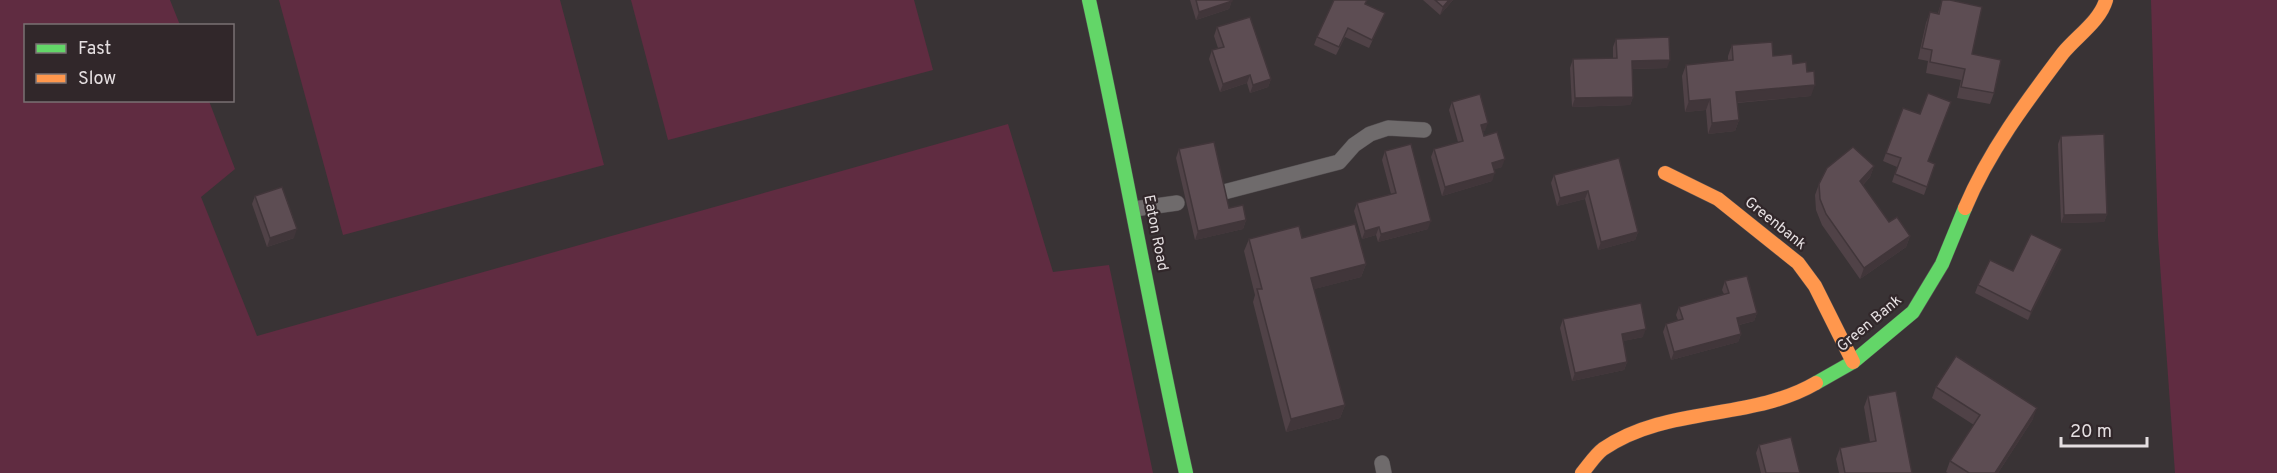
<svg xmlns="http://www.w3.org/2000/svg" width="2277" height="473" font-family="Overpass,sans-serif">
<rect width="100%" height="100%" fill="#393335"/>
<g fill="#602c41">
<polygon points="0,0 170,0 180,25 26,26 26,100 209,101 235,169 201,197 257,336 1008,124 1053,272 1109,265 1153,473 0,473"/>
<polygon points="279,0 560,0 604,165 343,235"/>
<polygon points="631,0 914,0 933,70 668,140"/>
<polygon points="2151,0 2277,0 2277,473 2175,473 2158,236"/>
</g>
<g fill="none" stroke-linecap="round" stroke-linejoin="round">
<defs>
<g id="lane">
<polyline points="1224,192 1339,162 1354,145 1370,134 1388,128 1424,130"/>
<polyline points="1134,209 1177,203"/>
<polyline points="1382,463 1384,473"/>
</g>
<g id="fast">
<path d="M1089 0C1124 157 1151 316 1186 473"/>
<polyline points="1816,383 1853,362 1913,312 1942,264 1965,208"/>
</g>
<g id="slow">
<polyline points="1665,173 1718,199 1798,263 1815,286 1853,362"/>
<path d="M1965 208C1989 151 2026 102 2063 53 2077 36 2100 21 2106 0"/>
<path d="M1582 473C1589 465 1595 455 1603 449 1667 405 1751 421 1816 383"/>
</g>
</defs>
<use href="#lane" stroke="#544f51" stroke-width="16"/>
<use href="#fast" stroke="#544f51" stroke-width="15"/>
<use href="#slow" stroke="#544f51" stroke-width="15"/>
<use href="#lane" stroke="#6f6b6c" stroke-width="15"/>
<use href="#fast" stroke="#63d668" stroke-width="14"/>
<use href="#slow" stroke="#ff974d" stroke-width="14"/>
</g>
<g fill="#504247">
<polygon points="1190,0 1232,0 1229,9 1196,20"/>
<polygon points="1423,0 1453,0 1440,15"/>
<polygon points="1942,0 1994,93 1990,104 1957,98 1961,80 1926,73 1928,61 1918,59 1926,23 1930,12 1938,13"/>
<polygon points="1366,4 1385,13 1369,48 1345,37 1336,55 1314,45 1317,37"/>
<polygon points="1217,27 1271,79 1268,87 1250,93 1247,83 1220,92 1209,59 1212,50 1218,48 1214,36"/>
<polygon points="1616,39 1667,68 1632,69 1633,97 1630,105 1572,107 1570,68 1573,59 1613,58 1613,47"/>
<polygon points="1732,45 1773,56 1793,64 1807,72 1811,96 1737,103 1739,120 1735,131 1708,134 1706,110 1685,112 1682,76 1686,65 1728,61 1728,56"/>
<polygon points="1452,102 1485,131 1483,131 1484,136 1502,167 1494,169 1492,181 1442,196 1431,157 1434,149 1458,142 1449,110"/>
<polygon points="1903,108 1928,161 1935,164 1924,195 1892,182 1897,167 1883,161"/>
<polygon points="2061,136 2107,214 2104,222 2061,223 2058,144"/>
<polygon points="1179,149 1229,208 1246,220 1243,229 1195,240 1176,158"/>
<polygon points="1385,151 1428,229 1378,242 1376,235 1362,239 1354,211 1357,203 1391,194 1382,160"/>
<polygon points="1619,158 1638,232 1635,240 1598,250 1585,199 1557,206 1551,183 1554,175"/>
<polygon points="1874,166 1870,177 1863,185 1889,222 1910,236 1906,247 1860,279 1822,225 1816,210 1815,195 1819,184"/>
<polygon points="255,196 294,238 267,247 252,204"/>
<polygon points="1249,239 1366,264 1361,277 1314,289 1345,405 1340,418 1286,432 1253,302 1255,295 1244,251"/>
<polygon points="2059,258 2028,320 1975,293 1978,285 2013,271"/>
<polygon points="1725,281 1757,313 1754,321 1739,325 1741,334 1738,342 1671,360 1663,332 1666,324 1678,320 1676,315 1679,307 1724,294 1722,290"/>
<polygon points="1563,319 1643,337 1623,341 1627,362 1624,370 1572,381 1560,328"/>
<polygon points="1936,387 2033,419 1998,473 1948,473 1946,472 1950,461 1974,425 1932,398"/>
<polygon points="1868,396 1912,473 1839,473 1836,459 1840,448 1870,442 1864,407"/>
<polygon points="1759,445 1800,473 1761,473 1756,453"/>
</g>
<g fill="#41363a">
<polygon points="1449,0 1453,0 1440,15 1443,7"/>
<polygon points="1232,1 1229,9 1196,20 1199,12"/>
<polygon points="1670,60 1667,68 1629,69 1632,61"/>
<polygon points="1250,75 1247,83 1220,92 1223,84"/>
<polygon points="1271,79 1268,87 1250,93 1253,85"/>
<polygon points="1815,85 1811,96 1732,103 1736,92"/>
<polygon points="1633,97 1630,105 1572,107 1575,98"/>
<polygon points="1710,99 1706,110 1685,112 1689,101"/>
<polygon points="1739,120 1735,131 1708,134 1712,123"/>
<polygon points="1488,123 1485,131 1478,133 1481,125"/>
<polygon points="1505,159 1502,167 1490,171 1492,163"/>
<polygon points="1874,166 1870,177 1856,192 1860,181"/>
<polygon points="1495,173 1492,181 1442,196 1445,187"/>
<polygon points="1588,191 1585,199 1557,206 1560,198"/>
<polygon points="2107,214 2104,222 2061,223 2064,215"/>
<polygon points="1246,220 1243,229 1195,240 1198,231"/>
<polygon points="1431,221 1428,229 1378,242 1381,234"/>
<polygon points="1379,227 1376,235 1362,239 1365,231"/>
<polygon points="297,229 294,238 267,247 270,238"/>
<polygon points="1638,232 1635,240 1598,250 1601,242"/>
<polygon points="1910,236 1906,247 1860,279 1864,268"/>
<polygon points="2062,249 2059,258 2028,320 2031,312"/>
<polygon points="1366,264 1361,277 1307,291 1311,278"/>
<polygon points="1757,313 1754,321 1734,326 1737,318"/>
<polygon points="1646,329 1643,337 1619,342 1622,334"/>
<polygon points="1741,334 1738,342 1671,360 1674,352"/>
<polygon points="1627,362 1624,370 1572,381 1575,373"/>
<polygon points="1345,405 1340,418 1286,432 1291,419"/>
<polygon points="2037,408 2033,419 1998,473 1995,473"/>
</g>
<g fill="#5d4d53" stroke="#41363a" stroke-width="1.5">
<polygon points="1196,0 1232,0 1232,1 1199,12"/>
<polygon points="1334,0 1367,0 1365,4 1385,13 1372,40 1348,28 1339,47 1317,37"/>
<polygon points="1435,0 1449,0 1443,7"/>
<polygon points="1942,0 1950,0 1982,7 1972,54 2001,60 1994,93 1961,87 1965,69 1930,62 1932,50 1922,48 1930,12 1939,14"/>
<polygon points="1250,17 1271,79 1253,85 1250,75 1223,84 1212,50 1224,47 1217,27"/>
<polygon points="1669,37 1670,60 1632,61 1633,97 1575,98 1573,59 1617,58 1616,39"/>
<polygon points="1772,42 1773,56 1792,54 1793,64 1806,62 1807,72 1814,71 1815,85 1736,92 1739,120 1712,123 1710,99 1689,101 1686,65 1733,60 1732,45"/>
<polygon points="1928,93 1951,102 1928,161 1935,164 1927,187 1895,174 1901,158 1886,153 1903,108 1920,114"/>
<polygon points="1480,94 1488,123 1481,125 1484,136 1497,132 1505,159 1492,163 1495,173 1445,187 1434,149 1463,141 1452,102"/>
<polygon points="2104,134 2107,214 2064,215 2061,136"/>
<polygon points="1214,142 1229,208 1243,205 1246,220 1198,231 1179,149"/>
<polygon points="1411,144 1431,221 1381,234 1379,227 1365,231 1357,203 1396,193 1385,151"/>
<polygon points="1853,147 1874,166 1860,181 1889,222 1897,217 1910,236 1864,268 1826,214 1820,199 1819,184 1827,168"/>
<polygon points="1619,158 1638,232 1601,242 1588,191 1560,198 1554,175"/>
<polygon points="282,187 297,229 270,238 255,196"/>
<polygon points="1355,224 1366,264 1311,278 1345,405 1291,419 1257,289 1262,289 1249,239 1299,226 1302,238"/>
<polygon points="2031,234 2062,249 2031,312 1978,285 1990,260 2013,271"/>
<polygon points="1747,276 1757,313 1737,318 1741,334 1674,352 1666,324 1683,319 1679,307 1729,293 1725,281"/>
<polygon points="1641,303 1646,329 1622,334 1627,362 1575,373 1563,319"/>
<polygon points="1956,356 2037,408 1995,473 1969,473 1950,461 1980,415 1936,387"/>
<polygon points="1896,391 1912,473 1845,473 1840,448 1876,441 1868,396"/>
<polygon points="1791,437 1800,473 1766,473 1759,445"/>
</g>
<g text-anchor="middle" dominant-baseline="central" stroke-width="4.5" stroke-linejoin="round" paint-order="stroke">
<g font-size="15" fill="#e5dfe1" stroke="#31272a">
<text transform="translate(1775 224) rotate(39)">Greenbank</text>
<text transform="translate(1155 233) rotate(79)">Eaton Road</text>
<text transform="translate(1870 324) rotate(-40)">Green Bank</text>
</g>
</g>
<rect x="24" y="24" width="210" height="78" fill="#31272a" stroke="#797173" stroke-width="1.5"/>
<rect x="36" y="44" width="30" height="9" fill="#63d668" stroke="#797173" stroke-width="1.5"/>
<text x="78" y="54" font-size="18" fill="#e5dfe1">Fast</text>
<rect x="36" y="74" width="30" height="9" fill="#ff974d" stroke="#797173" stroke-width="1.5"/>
<text x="78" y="84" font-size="18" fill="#e5dfe1">Slow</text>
<path d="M2061 437v9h86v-9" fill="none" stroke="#e5dfe1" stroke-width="3"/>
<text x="2070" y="437" font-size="18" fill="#e5dfe1" stroke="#31272a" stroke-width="4.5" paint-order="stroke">20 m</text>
</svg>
